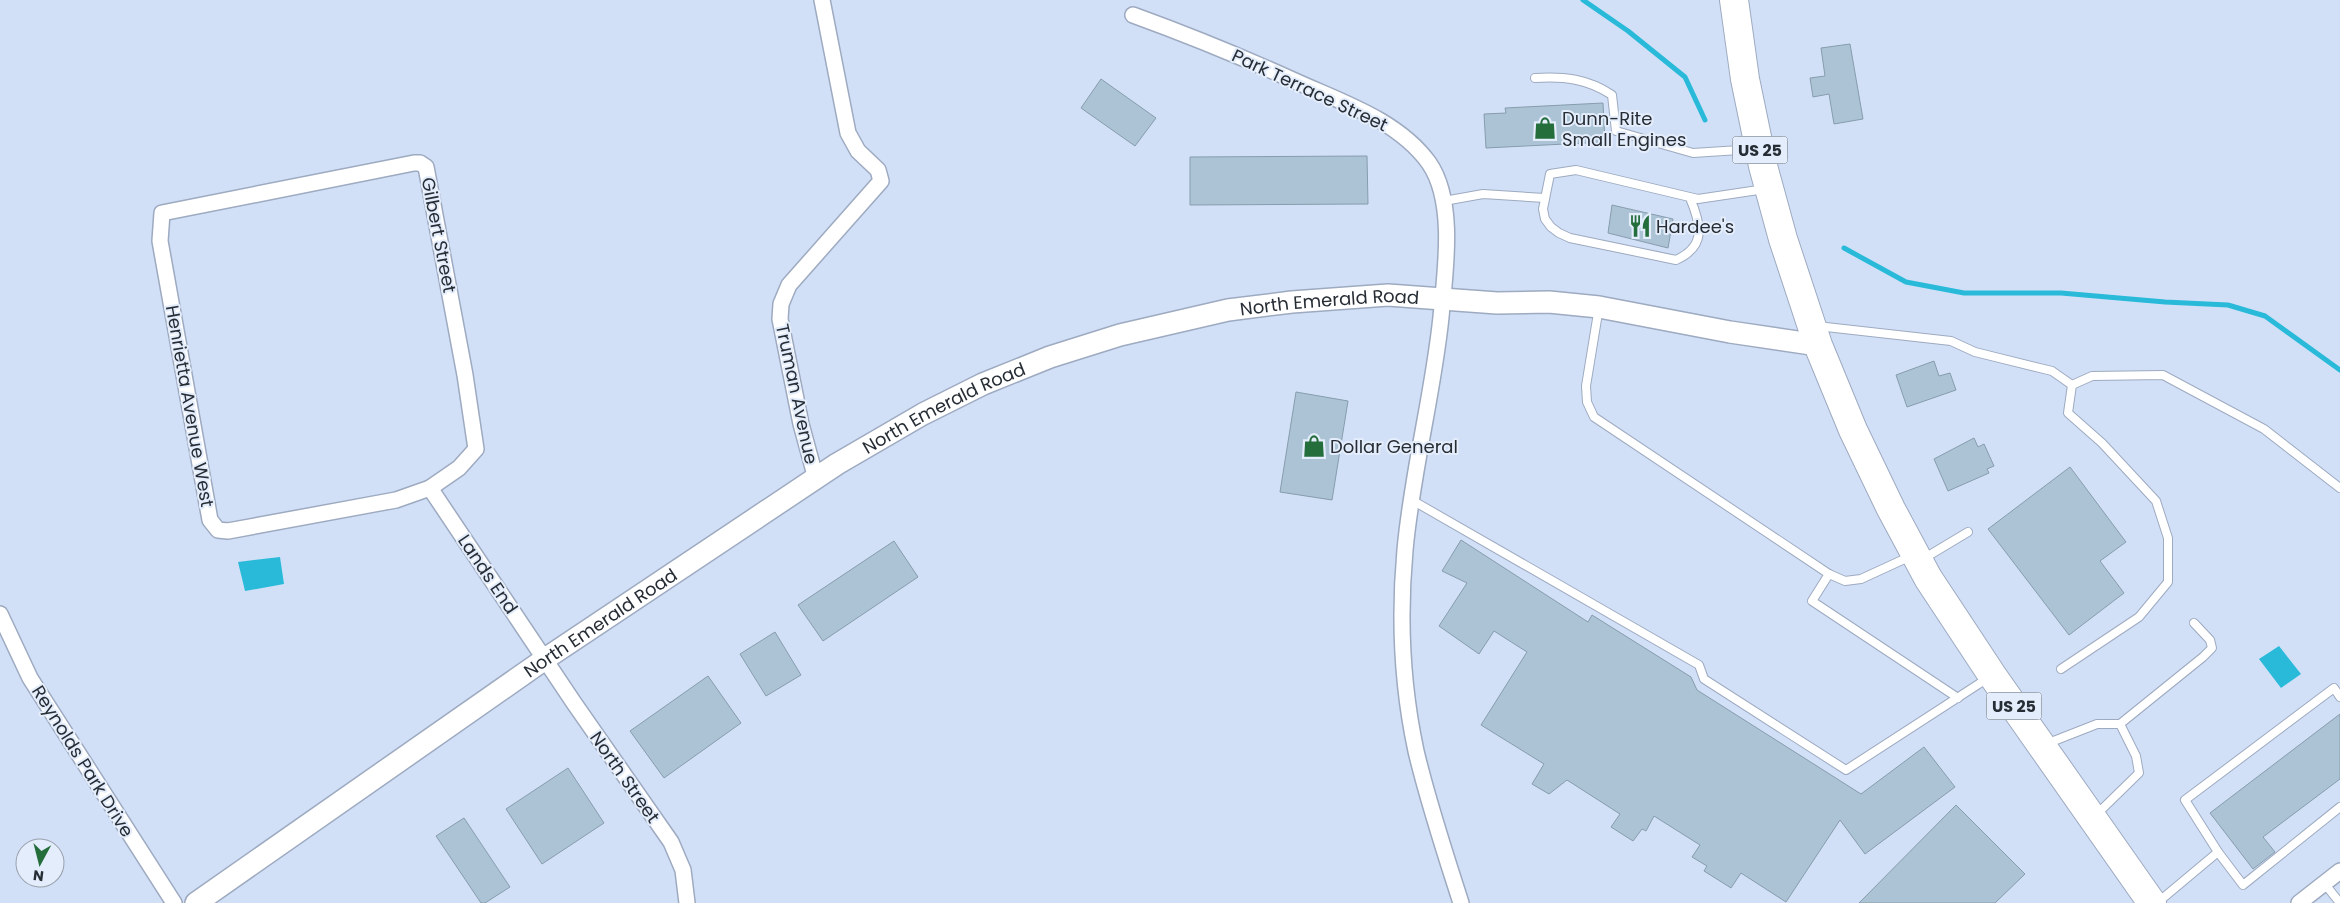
<svg xmlns="http://www.w3.org/2000/svg" width="2340" height="903" font-family="Poppins,sans-serif">
<rect width="100%" height="100%" fill="#d2e0f7"/>
<g fill="#2abad9">
<polygon points="280,557 284,584 245,591 238,562"/>
<polygon points="2279,646 2301,674 2281,688 2259,659"/>
</g>
<g fill="none" stroke-linecap="round" stroke-linejoin="round">
<g stroke="#2abad9" stroke-width="5">
<polyline points="1583,0 1628,31 1685,77 1705,120"/>
<polyline points="1844,248 1906,282 1964,293 2061,293 2165,302 2228,305 2265,316 2340,370"/>
</g>
</g>
<g fill="#abc3d4" stroke="#869dad">
<polygon points="1850,44 1863,119 1834,124 1829,94 1813,97 1810,78 1825,76 1821,48"/>
<polygon points="1101,79 1156,118 1135,146 1081,108"/>
<polygon points="1603,103 1605,142 1486,148 1484,114 1506,113 1505,108"/>
<polygon points="1367,156 1368,204 1190,205 1190,157"/>
<polygon points="1612,205 1673,219 1668,248 1608,233"/>
<polygon points="1934,361 1939,376 1950,373 1956,390 1907,407 1896,375"/>
<polygon points="1296,392 1348,401 1332,500 1280,492"/>
<polygon points="1974,438 1978,447 1984,444 1994,466 1987,469 1989,473 1948,491 1934,459"/>
<polygon points="2070,467 2126,542 2100,561 2124,593 2069,635 1988,529"/>
<polygon points="1461,540 1588,622 1592,615 1691,677 1697,690 1861,794 1924,747 1955,787 1865,854 1840,820 1786,902 1741,873 1731,888 1704,871 1707,866 1692,857 1700,845 1654,816 1646,831 1642,829 1633,841 1611,827 1620,814 1567,780 1549,794 1532,784 1544,764 1481,725 1527,652 1494,631 1479,654 1439,626 1467,583 1442,571"/>
<polygon points="894,541 918,577 823,641 798,605"/>
<polygon points="775,632 801,675 766,696 740,654"/>
<polygon points="708,676 741,723 664,778 630,731"/>
<polygon points="2340,714 2340,779 2263,837 2275,852 2253,869 2210,813"/>
<polygon points="568,768 604,823 542,864 506,809"/>
<polygon points="1956,805 2025,874 1995,903 1859,903"/>
<polygon points="464,818 510,887 485,903 481,903 436,836"/>
</g>
<g fill="none" stroke-linecap="round" stroke-linejoin="round">
<defs>
<g id="lane">
<path d="M1535 78C1564 76 1588 79 1612 95L1616 131 1693 153 1755 149"/>
<path d="M1690 198C1701 224 1707 246 1676 260L1570 238 1559 233 1551 227 1545 219 1543 209 1550 174 1576 170 1698 199 1765 189"/>
<polyline points="1444,201 1483,194 1545,198"/>
<polyline points="1599,307 1586,386 1587,402 1594,417 1829,574 1812,601 1958,698"/>
<polyline points="1817,326 1951,341 1975,352 2052,371 2072,385"/>
<polyline points="1410,499 1699,665 1704,679 1846,770 1988,678"/>
<polyline points="1923,559 1968,532"/>
<polyline points="1829,574 1845,581 1861,579 1911,556"/>
<polyline points="2061,669 2139,617 2168,582 2168,538 2156,501 2102,443 2068,413 2072,385 2092,376 2163,375 2264,429 2340,488"/>
<polyline points="2340,697 2334,688 2185,800 2218,852 2243,885 2340,807"/>
<polyline points="2046,744 2097,724 2120,724 2203,657 2212,648 2210,640 2194,623"/>
<polyline points="2096,815 2139,773 2136,756 2120,724"/>
<polyline points="2324,883 2340,903"/>
<polyline points="2157,903 2218,852"/>
</g>
<g id="street">
<path d="M1133 15C1188 35 1242 57 1295 81 1341 102 1398 120 1429 163 1456 202 1445 272 1441 317 1433 395 1412 472 1405 550 1399 616 1402 686 1416 751 1428 802 1445 853 1461 903"/>
<polygon points="414,163 420,163 426,167 465,375 476,449 459,468 430,488 396,500 228,531 218,530 210,520 160,241 162,213"/>
<polyline points="816,479 801,424 780,319 781,304 789,285 881,181 878,170 858,151 848,133 822,0"/>
<polyline points="430,488 574,703 671,842 683,870 687,903"/>
<polyline points="0,614 30,678 174,903"/>
<polyline points="2299,903 2340,871"/>
</g>
<g id="secondary">
<path id="s1" d="M196 903 545 659 837 464 923 414 983 384 1050 357 1120 335 1228 310 1292 302 1388 295 1497 303 1549 302 1599 307 1730 332 1818 345"/>
</g>
<polyline id="highway" points="1734,0 1745,79 1763,166 1783,239 1818,345 1853,430 1891,509 1928,578 1992,675 2152,903"/>
</defs>
<use href="#lane" stroke="#9daac0" stroke-width="10"/>
<use href="#street" stroke="#9daac0" stroke-width="18"/>
<use href="#secondary" stroke="#9daac0" stroke-width="24"/>
<use href="#highway" stroke="#9daac0" stroke-width="30"/>
<use href="#lane" stroke="#fff" stroke-width="8"/>
<use href="#street" stroke="#fff" stroke-width="15"/>
<use href="#secondary" stroke="#fff" stroke-width="21"/>
<use href="#highway" stroke="#fff" stroke-width="28"/>
</g>
<defs>
<symbol id="shop-bare" viewBox="-9 -9 18 18"><path d="M-5-2.5h2.3a2.7 3.5 0 0 1 5.4 0H5L5.5 6h-11ZM-1.5-2.5h3a1.5 2.3 0 0 0-3 0Z" fill="#246e3c" stroke="#e4edfb" stroke-width="2.5" paint-order="stroke"/></symbol>
<symbol id="restaurant-bare" viewBox="-9 -9 18 18"><path d="M-5-6h1v4h1v-4h1v4h1v-4h1v5L-1.5 .5V6h-2V.5L-5-1ZM5-6V6H3V1.5H1.5Q1.5-4 5-6Z" fill="#246e3c" stroke="#e4edfb" stroke-width="2.5" paint-order="stroke"/></symbol>
</defs>
<g fill-rule="evenodd">
<use href="#shop-bare" x="1529" y="112" width="32" height="32"/>
<use href="#restaurant-bare" x="1624" y="210" width="32" height="32"/>
<use href="#shop-bare" x="1298" y="430" width="32" height="32"/>
</g>
<g text-anchor="middle" dominant-baseline="central" stroke-width="4" stroke-linejoin="round" paint-order="stroke">
<g fill="#e4edfb" stroke="#606770" stroke-width="1">
<rect x="1732.5" y="136.5" width="55" height="27" rx="4"/>
<rect x="1986.5" y="692.5" width="55" height="27" rx="4"/>
</g>
<g font-size="16" font-weight="bold" fill="#272d35">
<text x="1760" y="150">US 25</text>
<text x="2014" y="706">US 25</text>
</g>
<g font-size="18" fill="#272d35" stroke="#e4edfb">
<text transform="translate(1310 90) rotate(25)">Park Terrace Street</text>
<text transform="translate(439 235) rotate(79)">Gilbert Street</text>
<text stroke="none"><textPath href="#s1" startOffset="1302">North Emerald Road</textPath></text>
<text transform="translate(797 394) rotate(78)">Truman Avenue</text>
<text transform="translate(190 406) rotate(80)">Henrietta Avenue West</text>
<text stroke="none"><textPath href="#s1" startOffset="898">North Emerald Road</textPath></text>
<text transform="translate(488 574) rotate(56)">Lands End</text>
<text stroke="none"><textPath href="#s1" startOffset="492">North Emerald Road</textPath></text>
<text transform="translate(83 761) rotate(58)">Reynolds Park Drive</text>
<text transform="translate(625 777) rotate(55)">North Street</text>
</g>
<g font-size="18" fill="#272d35" stroke="#e4edfb" text-anchor="start">
<text x="1562" y="118">Dunn-Rite<tspan x="1562" dy="21">Small Engines</tspan></text>
<text x="1656" y="226">Hardee's</text>
<text x="1330" y="446">Dollar General</text>
</g>
</g>
<g transform="translate(40 863) rotate(187)"><circle r="24" fill="#e4edfb" stroke="#98a0ac"/>
<path d="M0-4L9 19L0 12L-9 19Z" fill="#246e3c"/>
<text y="-8" font-size="14" font-weight="bold" text-anchor="middle" fill="#272d35">N</text>
</g>
</svg>
